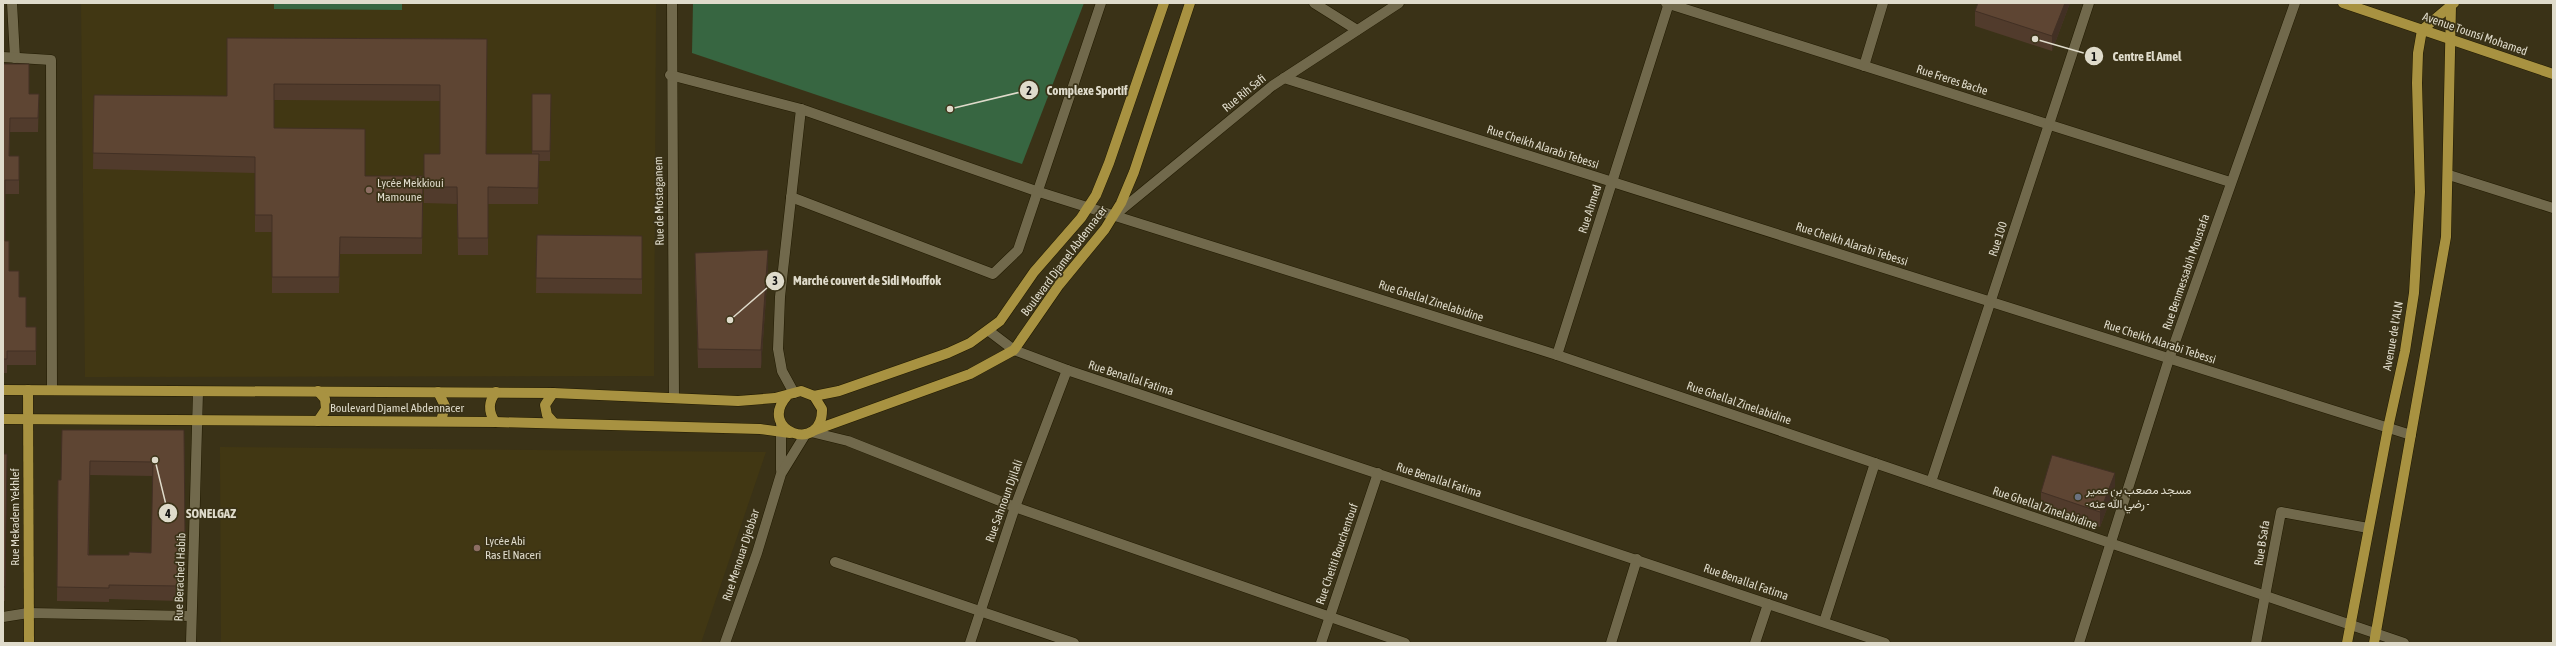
<svg xmlns="http://www.w3.org/2000/svg" width="2556" height="646" font-family="'Asap Condensed',Vazirmatn,sans-serif">
<rect width="100%" height="100%" fill="#3a3217"/>
<g fill="#413713">
<polygon points="81,3 656,3 654,376 85,377"/>
<polygon points="220,447 766,452 701,643 221,643"/>
</g>
<g fill="#376641">
<polygon points="274,3 402,3 402,10 274,9"/>
<polygon points="693,3 1084,3 1022,164 692,53"/>
</g>
<g fill="none" stroke-linecap="round" stroke-linejoin="round">
<defs>
<g id="minor">
<polyline points="12,3 15,58"/>
<polyline points="672,3 674,398"/>
<polyline points="1314,3 1357,30"/>
<polyline points="1666,3 2230,182"/>
<polyline points="3,57 51,60 52,390"/>
<polyline points="1864,66 1883,3"/>
<polyline points="670,75 801,109 1036,191 1557,355 2404,643"/>
<polyline points="1284,78 2411,435"/>
<polyline points="2449,175 2553,208"/>
<polyline points="791,197 993,274 1018,250 1101,3"/>
<polyline points="1115,215 1272,86 1399,3"/>
<polyline points="989,331 1014,350 1067,370 1885,643"/>
<polyline points="1557,355 1669,3"/>
<polyline points="794,393 782,371 778,349 780,297 801,109"/>
<polyline points="781,424 781,470"/>
<polyline points="811,432 848,441 1015,507 1405,643"/>
<polyline points="1931,482 2089,3"/>
<polyline points="835,562 1074,643"/>
<polyline points="3,617 28,613 191,616"/>
<polyline points="1824,622 1875,463"/>
<polyline points="191,643 198,392"/>
<polyline points="725,643 757,553 781,474 805,435"/>
<polyline points="970,643 1015,507 1067,370"/>
<polyline points="1321,643 1378,473"/>
<polyline points="1611,643 1637,559"/>
<polyline points="1755,643 1768,604"/>
<polyline points="2079,643 2169,359 2295,3"/>
<polyline points="2256,643 2281,512 2368,528"/>
</g>
<g id="major">
<polyline points="2343,3 2553,74"/>
<polyline points="2422,30 2454,3"/>
<path d="M3 390 553 393 738 401 775 398 801 391 814 396 822 409C823 455 756 431 787 396"/>
<polyline points="28,390 29,643"/>
<polyline points="438,392 445,406 441,421"/>
<polyline points="553,393 545,405 547,415 554,423"/>
<polyline points="814,396 839,391 948,353 970,343 1000,321 1034,272 1081,218 1096,195 1109,163 1164,3"/>
<polyline points="3,419 495,422 760,429 790,433"/>
<polyline points="318,421 326,409 325,399 318,391"/>
<path d="M495 422C488 411 488 402 496 392"/>
<polyline points="815,430 970,374 1014,350 1059,285 1105,229 1121,203 1134,172 1190,3"/>
<polyline points="2347,643 2388,428 2405,351 2414,293 2420,192 2417,83 2418,53 2422,30"/>
<polyline points="2374,643 2446,237 2451,6"/>
</g>
</defs>
<use href="#minor" stroke="#211a00" stroke-width="11"/>
<use href="#major" stroke="#211a00" stroke-width="11"/>
<use href="#minor" stroke="#71694c" stroke-width="10"/>
<use href="#major" stroke="#a89241" stroke-width="10"/>
</g>
<g fill="#513b2c" fill-rule="evenodd">
<polygon points="1978,3 2070,3 2052,51 1975,26 1975,11"/>
<polygon points="227,38 487,39 486,154 532,154 532,94 551,94 550,161 539,161 538,204 488,204 488,255 458,255 457,204 424,203 424,154 440,154 440,101 274,100 274,128 365,176 423,176 422,254 340,254 339,293 272,293 272,232 255,232 255,173 93,169 94,95 227,96"/>
<polygon points="3,64 29,94 39,94 38,132 10,132 9,156 19,156 19,194 5,194 5,241 9,271 19,297 26,327 36,327 36,365 7,365 7,373 3,373"/>
<polygon points="537,235 642,236 642,294 536,293"/>
<polygon points="695,253 768,269 761,368 698,368 695,272"/>
<path d="M62 430H184L185 549H180L179 601 109 599V602L57 601 58 480H61ZM90 475 153 476 151 553 129 555H89Z"/>
<polygon points="3,454 7,454 5,601 3,601"/>
<polygon points="2115,487 2100,527 2041,507 2041,492"/>
</g>
<g fill="#423024">
<polygon points="2065,3 2070,3 2052,51 2052,36"/>
<polygon points="768,250 768,269 761,368 761,350"/>
<polygon points="2115,473 2115,487 2100,527 2100,512"/>
</g>
<g fill="#5e4533" stroke="#423024" fill-rule="evenodd">
<polygon points="1978,3 2065,3 2052,36 1975,11"/>
<polygon points="227,38 487,39 486,154 539,154 538,188 488,187 488,238 458,238 457,187 424,187 424,154 440,154 440,85 274,84 274,128 365,129 365,176 423,176 422,238 340,237 339,277 272,277 272,215 255,215 255,157 93,153 94,95 227,96"/>
<polygon points="3,64 29,64 29,94 39,94 38,118 10,118 9,156 19,156 19,180 5,180 5,241 9,241 9,271 19,271 19,297 26,297 26,327 36,327 36,351 7,351 7,359 3,359"/>
<polygon points="532,94 551,94 550,151 532,151"/>
<polygon points="537,235 642,236 642,279 536,278"/>
<polygon points="768,250 761,350 698,349 695,253"/>
<path d="M62 430H184L185 535H180L179 586 109 585V588L57 587 58 480H61ZM90 461 153 462 151 553 129 552V555H88Z"/>
<polygon points="3,454 7,454 5,587 3,587"/>
<polygon points="2052,455 2115,473 2100,512 2041,492"/>
</g>
<g fill="#8d6e63" stroke="#3a3217" stroke-width="1.5">
<circle cx="369" cy="190" r="4"/>
<circle cx="477" cy="548" r="4"/>
</g>
<circle fill="#6b7280" stroke="#3a3217" stroke-width="1.5" cx="2078" cy="497" r="4"/>
<g text-anchor="middle" dominant-baseline="central" stroke-width="3.5" stroke-linejoin="round" paint-order="stroke">
<g font-size="12" fill="#dfdbcb" stroke="#3a3217">
<text transform="translate(2475 34) rotate(19)">Avenue Tounsi Mohamed</text>
<text transform="translate(1952 80) rotate(18)">Rue Freres Bache</text>
<text transform="translate(1244 93) rotate(-39)">Rue Rih Safi</text>
<text transform="translate(1543 147) rotate(18)">Rue Cheikh Alarabi Tebessi</text>
<text transform="translate(659 201) rotate(-91)">Rue de Mostaganem</text>
<text transform="translate(1590 209) rotate(-72)">Rue Ahmed</text>
<text transform="translate(1998 239) rotate(-72)">Rue 100</text>
<text transform="translate(1852 244) rotate(18)">Rue Cheikh Alarabi Tebessi</text>
<text transform="translate(1064 261) rotate(-53)">Boulevard Djamel Abdennacer</text>
<text transform="translate(2186 272) rotate(-71)">Rue Benmessabih Moustafa</text>
<text transform="translate(1431 301) rotate(18)">Rue Ghellal Zinelabidine</text>
<text transform="translate(2393 336) rotate(-80)">Avenue de l'ALN</text>
<text transform="translate(2160 342) rotate(18)">Rue Cheikh Alarabi Tebessi</text>
<text transform="translate(1131 378) rotate(18)">Rue Benallal Fatima</text>
<text transform="translate(1739 403) rotate(19)">Rue Ghellal Zinelabidine</text>
<text x="397" y="408">Boulevard Djamel Abdennacer</text>
<text transform="translate(1439 480) rotate(18)">Rue Benallal Fatima</text>
<text transform="translate(1004 501) rotate(-70)">Rue Sahnoun Djilali</text>
<text transform="translate(2045 508) rotate(19)">Rue Ghellal Zinelabidine</text>
<text transform="translate(15 517) rotate(-90)">Rue Mekadem Yekhlef</text>
<text transform="translate(2262 543) rotate(-81)">Rue B Safa</text>
<text transform="translate(1337 554) rotate(-71)">Rue Chetiti Bouchentouf</text>
<text transform="translate(741 555) rotate(-72)">Rue Menouar Djebbar</text>
<text transform="translate(180 577) rotate(-88)">Rue Berached Habib</text>
<text transform="translate(1746 582) rotate(19)">Rue Benallal Fatima</text>
</g>
<g font-size="12" fill="#dfdbcb" stroke="#3a3217" text-anchor="start">
<text x="377" y="183">Lycée Mekkioui<tspan x="377" dy="14">Mamoune</tspan></text>
<text x="2086" y="490">مسجد مصعب بن عمير<tspan x="2086" dy="14">-رضي الله عنه -</tspan></text>
<text x="485" y="541">Lycée Abi<tspan x="485" dy="14">Ras El Naceri</tspan></text>
</g>
</g>
<path fill="none" stroke="#dfdbcb" stroke-width="1.5" d="M2035 39L2094 56M950 109L1029 90M730 320L775 281M155 460L168 513"/>
<g fill="#dfdbcb" stroke="#3a3217" stroke-width="1.5">
<circle cx="2035" cy="39" r="4"/>
<circle cx="950" cy="109" r="4"/>
<circle cx="730" cy="320" r="4"/>
<circle cx="155" cy="460" r="4"/>
<circle cx="2094" cy="56" r="10"/>
<circle cx="1029" cy="90" r="10"/>
<circle cx="775" cy="281" r="10"/>
<circle cx="168" cy="513" r="10"/>
</g>
<g font-size="12" text-anchor="middle" font-weight="bold" fill="#111">
<text x="2094" y="61">1</text>
<text x="1029" y="95">2</text>
<text x="775" y="285">3</text>
<text x="168" y="518">4</text>
</g>
<g font-size="13" text-anchor="middle" font-weight="bold" fill="#dfdbcb" stroke="#3a3217" stroke-width="3.5" stroke-linejoin="round" paint-order="stroke">
<text x="2147" y="61">Centre El Amel</text>
<text x="1087" y="95">Complexe Sportif</text>
<text x="867" y="285">Marché couvert de Sidi Mouffok</text>
<text x="211" y="518">SONELGAZ</text>
</g>
<rect width="2556" height="646" fill="none" stroke="#dfdbcb" stroke-width="8"/>
</svg>
